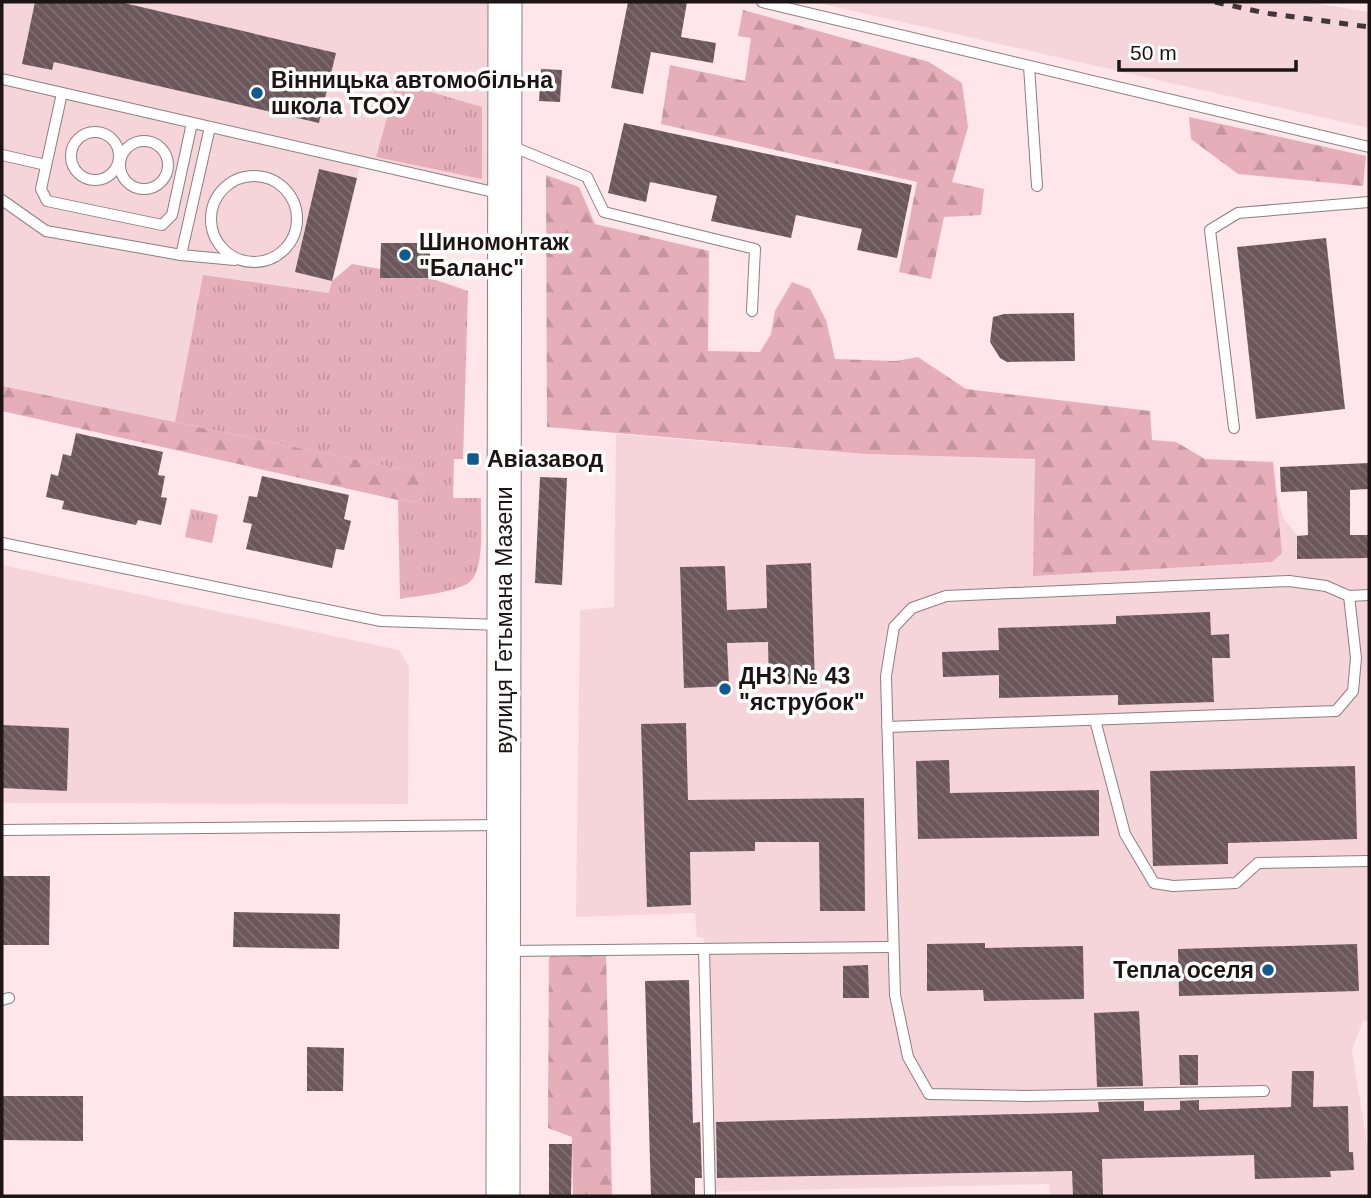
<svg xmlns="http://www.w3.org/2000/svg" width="1371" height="1198" font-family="Helvetica,sans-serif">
<defs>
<pattern id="grass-tufts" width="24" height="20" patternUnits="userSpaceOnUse" patternTransform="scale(1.75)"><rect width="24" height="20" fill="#e6aeb8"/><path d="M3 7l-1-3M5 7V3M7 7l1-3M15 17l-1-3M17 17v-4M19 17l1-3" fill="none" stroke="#c5959d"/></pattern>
<pattern id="forest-firs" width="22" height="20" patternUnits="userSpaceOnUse" patternTransform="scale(1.75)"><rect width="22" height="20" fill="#e6aeb8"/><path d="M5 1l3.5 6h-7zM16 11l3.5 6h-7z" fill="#c5959d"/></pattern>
<pattern id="building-back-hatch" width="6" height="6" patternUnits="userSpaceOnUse" patternTransform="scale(1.75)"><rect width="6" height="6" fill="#6b575a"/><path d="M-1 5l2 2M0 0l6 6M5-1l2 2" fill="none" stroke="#7f6f72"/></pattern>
</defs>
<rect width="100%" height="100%" fill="#fee6ea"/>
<g fill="#f5d5da">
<polygon points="2,2 488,2 487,191 361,162 330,293 203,275 175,422 2,386"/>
<polygon points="814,2 1307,2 1369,12 1369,128"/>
<polygon points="616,434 865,454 1274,467 1277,496 1284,519 1297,535 1369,558 1369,1020 1363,1021 1352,1050 1369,1156 1369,1196 1050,1196 1049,1184 710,1192 704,938 697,937 695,913 576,917 580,610 614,607"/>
<polygon points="2,565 399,650 409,667 408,804 2,803"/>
</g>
<g fill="url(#grass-tufts)">
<polygon points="397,82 482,107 482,179 376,157"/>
<path d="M352 264 430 278 468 291 463 459H454L453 498H481C480 519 487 576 465 585 446 594 420 595 400 599L398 500 417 502 421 498 423 474 175 422 203 275 329 293 332 281Z"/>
<polygon points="191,509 218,515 212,543 185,537"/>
</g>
<g fill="url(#forest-firs)">
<polygon points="743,10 929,62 962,83 968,127 952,182 984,189 981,215 944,217 931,279 899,272 917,182 661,124 670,65 745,81 751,38 738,36"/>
<polygon points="1189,117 1366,156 1363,186 1238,174 1191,139"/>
<polygon points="546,175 579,187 595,224 709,251 708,351 760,352 771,334 775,311 792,282 810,289 826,320 835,359 896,361 918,357 966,389 1150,411 1152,440 1176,442 1205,459 1273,462 1282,553 1272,562 1033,576 1035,459 865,454 547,427"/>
<polygon points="2,386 424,474 421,498 417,502 398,500 2,411"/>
<polygon points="555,953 606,953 612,1196 573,1196 572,1137 548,1128 549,958"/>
</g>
<g fill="url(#building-back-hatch)">
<polygon points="35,2 120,2 336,53 319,123 54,62 52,70 22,64"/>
<polygon points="628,2 687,2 681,37 716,43 713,63 651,52 643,94 611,88"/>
<polygon points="541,69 562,70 560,102 539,101"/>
<polygon points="624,123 912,185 897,258 857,250 862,229 796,215 791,238 711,221 717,196 650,182 646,202 608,193"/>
<polygon points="319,169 357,178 332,281 295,272"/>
<polygon points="1326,238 1345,409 1256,419 1237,247"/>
<polygon points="381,243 430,243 430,278 380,278"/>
<polygon points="1074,313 1075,361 1007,362 1000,358 990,342 993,317 1004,314"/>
<polygon points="76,433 163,452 158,475 165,476 161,497 167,498 161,525 138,520 136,525 62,509 64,501 46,497 51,474 58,476 63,454 71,456"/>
<polygon points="1369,463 1369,489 1350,490 1350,535 1369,535 1369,558 1297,559 1297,536 1308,535 1307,491 1281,492 1280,467"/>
<polygon points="262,476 349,495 344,519 351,521 344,550 336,549 332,568 246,549 252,524 243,522 249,496 257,497"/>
<polygon points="540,477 567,478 562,585 535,583"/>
<polygon points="811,563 815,683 769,685 768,642 727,643 729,686 684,688 680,567 725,566 727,610 767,608 766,565"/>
<polygon points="1210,612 1211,635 1229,634 1230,658 1212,658 1214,702 1118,705 1118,695 999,698 999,675 943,677 942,652 999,650 998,628 1116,624 1116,616"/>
<polygon points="686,723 688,800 864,798 865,911 820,911 819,842 755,842 755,851 690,852 691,905 647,907 641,724"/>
<polygon points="2,725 69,728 67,791 2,788"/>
<polygon points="949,760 950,793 1099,790 1099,836 918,839 916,761"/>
<polygon points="1355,766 1357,839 1228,843 1228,864 1153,866 1150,771"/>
<polygon points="2,876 50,876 49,945 2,945"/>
<polygon points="234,912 340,914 339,949 233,947"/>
<polygon points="985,943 985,948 1083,946 1084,999 984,1001 983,990 927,991 927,944"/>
<polygon points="1357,944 1359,991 1179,996 1178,949"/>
<polygon points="868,965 869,998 843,998 843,966"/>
<polygon points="689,980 693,1123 700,1122 702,1178 695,1178 695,1196 651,1196 645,981"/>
<polygon points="1139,1011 1143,1086 1097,1087 1094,1013"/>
<polygon points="307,1047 344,1048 343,1091 307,1091"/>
<polygon points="1179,1055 1198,1055 1198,1085 1180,1085"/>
<polygon points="1292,1071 1314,1071 1313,1107 1348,1106 1349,1152 1353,1152 1354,1170 1330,1171 1331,1177 1255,1179 1254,1155 1102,1159 1103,1196 1073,1196 1072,1171 717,1178 716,1122 1099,1112 1098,1102 1144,1101 1144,1111 1180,1110 1180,1101 1199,1100 1199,1110 1291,1107"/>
<polygon points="2,1096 83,1096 83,1141 2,1140"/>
<polygon points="549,1144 572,1144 571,1196 549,1196"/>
</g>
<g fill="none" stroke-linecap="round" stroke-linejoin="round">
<defs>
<g id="service">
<polyline points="762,2 1369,147"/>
<polyline points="1029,66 1037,186"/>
<polyline points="2,79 502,194"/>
<polyline points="62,93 41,189 47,201 162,225 172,215 192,123"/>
<circle cx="95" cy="156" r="24"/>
<circle cx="144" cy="165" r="24"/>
<polyline points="511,146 587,177 604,212 755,249 752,311"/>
<polyline points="2,155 46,165"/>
<circle cx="254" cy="219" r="43"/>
<polyline points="2,200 46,231 181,255 235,260"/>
<polyline points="181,255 210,127"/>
<polyline points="1234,428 1210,230 1238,213 1369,202"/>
<polyline points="2,543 381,621 501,625"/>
<polyline points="1349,596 1369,595"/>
<polyline points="1095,720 1125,834 1154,883 1173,886 1236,883 1258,863 1369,861"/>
<polyline points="887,727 1336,711 1353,691 1356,658 1349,596 1326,586 1289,581 946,596 912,608 894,627 886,676 895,995 908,1057 929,1094 1026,1096 1264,1091"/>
<polyline points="2,830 501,825"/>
<polyline points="704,949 710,1196"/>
<polyline points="506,951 893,947"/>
<polyline points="2,1000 9,998"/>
</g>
<polyline id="primary" points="503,1196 505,2"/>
</defs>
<use href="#service" stroke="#917c80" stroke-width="12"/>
<use href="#primary" stroke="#917c80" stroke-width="35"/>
<use href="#service" stroke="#fff" stroke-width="10"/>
<use href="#primary" stroke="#fff" stroke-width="33"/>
<polyline stroke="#413638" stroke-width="5" stroke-dasharray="9 9" stroke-linecap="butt" points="1215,2 1265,13 1369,27"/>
</g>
<g fill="#0f5a8e" stroke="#fff" stroke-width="2.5">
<circle cx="257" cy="93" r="7"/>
<circle cx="405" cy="255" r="7"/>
<rect x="466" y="452" width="14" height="14" rx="3.5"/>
<circle cx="725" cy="689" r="7"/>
<circle cx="1268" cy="970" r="7"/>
</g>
<g text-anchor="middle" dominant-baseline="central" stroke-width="7" stroke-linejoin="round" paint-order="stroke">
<g font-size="23" font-weight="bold" fill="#1c1415" stroke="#fff" text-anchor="start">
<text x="271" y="80">Вінницька автомобільна<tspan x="271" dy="26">школа ТСОУ</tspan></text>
<text x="419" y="242">Шиномонтаж<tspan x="419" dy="26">"Баланс"</tspan></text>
<text x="487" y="459">Авіазавод</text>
<text x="739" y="676">ДНЗ № 43<tspan x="739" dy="26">"яструбок"</tspan></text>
<text x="1254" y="970" text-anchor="end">Тепла оселя</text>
</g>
<g font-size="23" fill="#1c1415" stroke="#fff">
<text transform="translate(504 620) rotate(-90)">вулиця Гетьмана Мазепи</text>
</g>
</g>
<rect width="1371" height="1198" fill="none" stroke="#1c1415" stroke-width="7"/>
<path d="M1119 60v10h177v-10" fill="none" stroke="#1c1415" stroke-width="3.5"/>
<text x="1130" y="60" font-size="21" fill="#1c1415" stroke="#ffffff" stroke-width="5" paint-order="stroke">50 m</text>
</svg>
